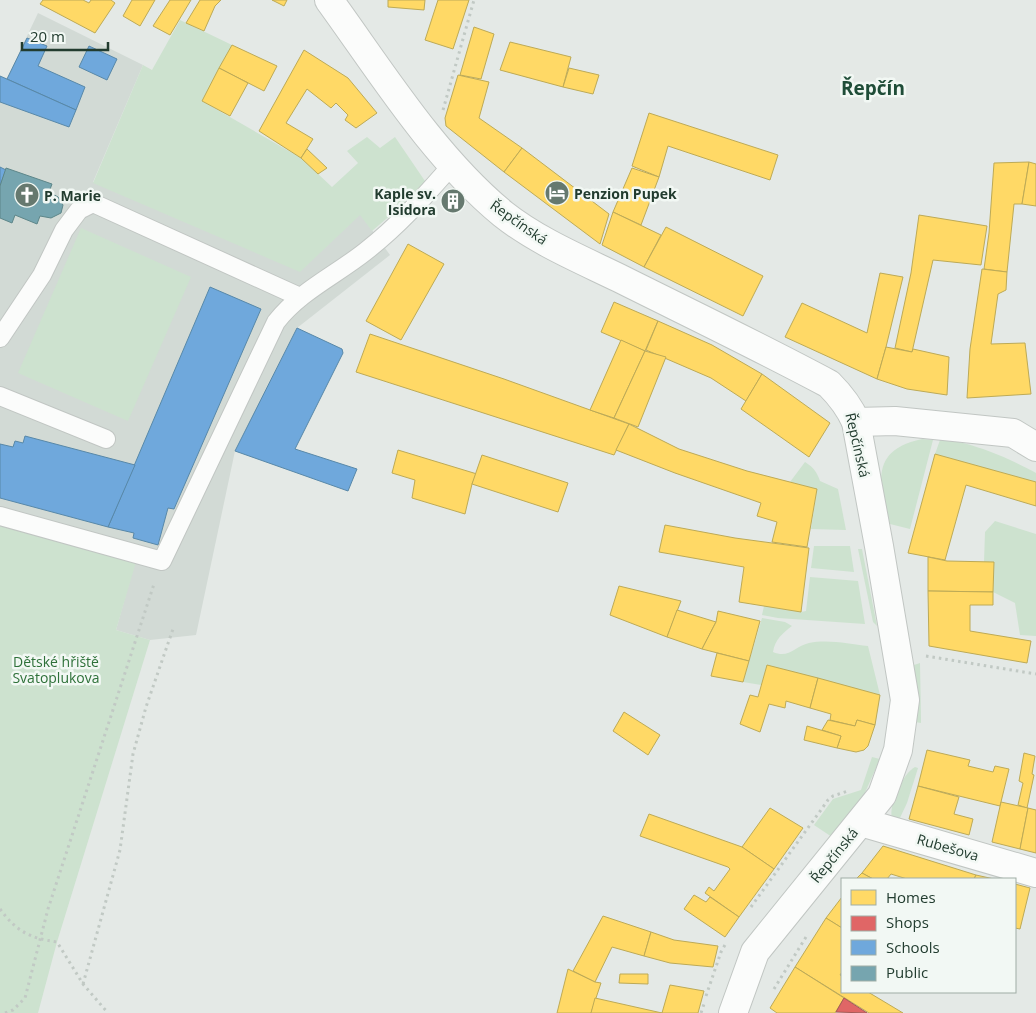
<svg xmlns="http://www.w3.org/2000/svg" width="1036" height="1013" font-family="'Open Sans',sans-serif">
<rect width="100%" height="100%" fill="#e4e9e6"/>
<polygon fill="#d2dad5" points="38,13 143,65 93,182 361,215 390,255 297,328 235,451 196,635 150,640 116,630 135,562 0,526 0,76 7,78"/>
<g fill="#cde2cf">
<polygon points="180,20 232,45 202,101 301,158 332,187 358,163 347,151 367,137 380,148 395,137 427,184 372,231 360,215 300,272 93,183 143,65 152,70"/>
<polygon points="81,228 191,277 128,421 18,373"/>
<path d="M922 439 933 440 910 529 886 523C880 482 870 450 922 439Z"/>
<path d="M940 440C968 440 1011 459 1036 473V482L935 454Z"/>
<path d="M805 462C813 467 817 472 820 481L838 489 846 530 811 529 817 489 790 482Z"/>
<polygon points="995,521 1036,534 1036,636 1020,635 1015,603 993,592 994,563 984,562 985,532"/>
<polygon points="0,526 136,562 116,630 150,640 57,942 38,1013 0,1013"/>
<polygon points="814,546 850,546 854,572 811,568"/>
<polygon points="858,549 862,549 877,626 873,622"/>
<polygon points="810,577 858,581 865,624 778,618 762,615 764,606 801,612 806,611"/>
<path d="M762 618 785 622 792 626C783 633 775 639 773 652 789 659 795 646 809 643 828 639 850 644 868 646L880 695 767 665 761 685 743 682Z"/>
<polygon points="920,663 921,718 921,723 915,722 917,696 914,665"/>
<polygon points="872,757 880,759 863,797 832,837 814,825 833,799 861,790"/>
<path d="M915 767 918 768 907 803 898 822 892 819C888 805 903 773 915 767Z"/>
</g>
<g fill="#ffd966" stroke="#bdaa56">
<polygon points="43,0 83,0 89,3 91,0 111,0 115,3 95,33 40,4"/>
<polygon points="132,0 155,0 140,26 123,16"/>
<polygon points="170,0 191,0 170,35 153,26"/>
<polygon points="200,0 221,0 215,6 204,31 186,23"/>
<polygon points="272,0 287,0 284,6"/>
<polygon points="388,0 425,0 424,10 388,7"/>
<polygon points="438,0 469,0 453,49 425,40"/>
<polygon points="474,27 494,34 481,79 460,75"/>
<polygon points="510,42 571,57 563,87 500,70"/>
<polygon points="232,45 277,66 264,91 219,68"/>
<polygon points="304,50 348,78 377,113 356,128 345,120 348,115 336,103 331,108 307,89 286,123 313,139 301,158 259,131"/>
<polygon points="219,68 248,83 230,116 202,101"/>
<polygon points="569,68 599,75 593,94 563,87"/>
<polygon points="458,75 489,82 479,118 522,148 504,172 446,126 445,118"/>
<polygon points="649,113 778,155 770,180 668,146 659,177 632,166"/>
<polygon points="522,148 609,214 600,244 504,172"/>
<polygon points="307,149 327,168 318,174 301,158"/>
<polygon points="1029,162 1022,204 1014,204 1007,272 984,269 989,233 994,163"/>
<polygon points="1029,162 1036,164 1036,206 1022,204"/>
<polygon points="632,168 659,177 641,225 613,212"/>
<polygon points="613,212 661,235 644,267 602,245"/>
<polygon points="919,215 987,226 981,265 933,260 912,352 895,348 911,273"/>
<polygon points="666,227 763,276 743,316 644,267"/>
<polygon points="408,244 444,264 401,340 366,321"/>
<polygon points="982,269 1007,272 1006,290 998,294 991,344 1025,343 1031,394 967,398 970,349"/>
<polygon points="880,273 903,277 886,347 877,379 785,337 802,303 867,333"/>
<polygon points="614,302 658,321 645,351 601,332"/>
<polygon points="658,321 712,345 762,374 746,401 711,378 646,350"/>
<polygon points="370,334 504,379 629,424 614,455 356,372"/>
<polygon points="621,340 645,351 614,418 590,410"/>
<polygon points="886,347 912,352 913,349 949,357 947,395 907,389 877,379"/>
<polygon points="645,351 666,357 638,427 614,418"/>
<polygon points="762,374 830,423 809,457 741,409"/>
<polygon points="629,424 679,449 747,471 817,489 807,547 772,542 777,522 757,516 761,503 675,473 616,450"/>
<polygon points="398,450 477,474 472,484 465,514 412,498 415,480 392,473"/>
<polygon points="935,454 1036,482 1036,506 966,485 945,560 908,553"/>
<polygon points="482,455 568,483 558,512 472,484"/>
<polygon points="665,525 735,538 809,548 801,612 739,602 744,567 659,552"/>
<polygon points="928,557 947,561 994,562 993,592 928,591"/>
<polygon points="619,586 681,601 667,637 610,615"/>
<polygon points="928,591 993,592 993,605 970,605 970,631 1031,641 1027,663 929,646"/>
<polygon points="677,610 716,622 702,649 667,637"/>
<polygon points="718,611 760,621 749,661 702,649 716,622"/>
<polygon points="717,653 749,661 743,682 711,676"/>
<polygon points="767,665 818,678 810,708 786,701 785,708 769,704 760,732 740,724 750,695 758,697"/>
<polygon points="818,678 880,695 875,725 857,720 855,726 830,720 831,714 810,708"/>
<polygon points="624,712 660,735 648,755 613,731"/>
<polygon points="828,720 855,726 857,720 875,725 868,746 864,750 856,752 837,748 841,736 822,730"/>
<polygon points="807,726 841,736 837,748 804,740"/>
<polygon points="927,750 970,760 968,766 993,772 995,766 1009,769 1000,806 918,786"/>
<polygon points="1024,753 1035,756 1032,774 1034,775 1027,808 1018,805 1023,783 1019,781"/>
<polygon points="918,786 959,797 954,814 973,819 969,835 909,819"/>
<polygon points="1001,802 1028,808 1020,849 992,842"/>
<polygon points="770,808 803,828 774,869 742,847"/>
<polygon points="1028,808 1036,810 1036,853 1020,849"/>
<polygon points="649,814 742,847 774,869 739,917 705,893 709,887 714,891 730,869 728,867 640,836"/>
<polygon points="883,846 976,875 974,879 907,879 891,874 887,879 873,879 862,873"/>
<polygon points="862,873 873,879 856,879"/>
<polygon points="976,875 994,879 974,879"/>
<polygon points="1015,884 1030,888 1020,929 1015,928"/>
<polygon points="694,895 706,902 710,897 739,917 725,937 684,909"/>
<polygon points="842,897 842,928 826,918"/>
<polygon points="603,916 651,932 644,956 612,947 595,982 573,971"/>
<polygon points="826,918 842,928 842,972 840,975 842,976 842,992 868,992 903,1013 869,1013 795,967"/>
<polygon points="651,932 674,940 718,946 713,967 670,963 644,956"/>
<polygon points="795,967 844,998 835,1013 777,1013 770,1008"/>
<polygon points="568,969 595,982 601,983 591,1013 557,1013"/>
<polygon points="620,974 648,974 648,984 619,983"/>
<polygon points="670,985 704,991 698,1013 591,1013 595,998 662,1013"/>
</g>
<polygon fill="#e06666" stroke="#a75956" points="844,998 867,1013 836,1012"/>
<g fill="#6fa8dc" stroke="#5888a8">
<polygon points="27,38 47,46 38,66 85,87 76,110 7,79"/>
<polygon points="89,46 117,59 107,80 79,67"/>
<polygon points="0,76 76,110 69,127 0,102"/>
<polygon points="0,167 6,170 0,186"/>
<polygon points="210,287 261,309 174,509 168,508 158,545 133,538 134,533 108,527"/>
<polygon points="297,328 342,349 343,353 295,449 357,469 348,491 235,451"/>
<polygon points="25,436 135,465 108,527 0,498 0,444 13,447 15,441 23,443"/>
</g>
<g fill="#76a5af" stroke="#5d8689">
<polygon points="6,168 52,184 49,192 58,197 61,202 63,205 61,213 51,218 40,216 37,224 15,215 12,223 0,218 0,186"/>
<polygon points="451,194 459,198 454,208 446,203"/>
</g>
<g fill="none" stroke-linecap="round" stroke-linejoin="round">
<defs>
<g id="service">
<polyline points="0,338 42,275 64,230 79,210 93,203 300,297"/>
<polyline points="0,396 106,439"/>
<path d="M0 516 162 561 276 322C300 291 336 275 366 251 398 226 425 196 452 165"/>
</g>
<g id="minor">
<path d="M329 0C382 73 433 156 503 214 537 241 580 259 619 278 689 313 760 347 829 384 841 396 849 406 856 422L879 546 905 700 898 750 882 795 755 952 733 1013"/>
<polyline points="856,422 895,421 1013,433 1036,447"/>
<polyline points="861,822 1036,873"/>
</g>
</defs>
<use href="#service" stroke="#c1c6c3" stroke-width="20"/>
<use href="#minor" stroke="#c1c6c3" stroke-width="30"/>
<g stroke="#c1c9c4" stroke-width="3" stroke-dasharray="2.5 4" stroke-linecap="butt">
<polyline points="443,110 474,0"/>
<polyline points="926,656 1036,674"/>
<polyline points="751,907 828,800 833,796 848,791"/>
<path d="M0 909C17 932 30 938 57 942L83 984 108 1013"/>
<polyline points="83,984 120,850 133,754 146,707 173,629"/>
<polyline points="774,989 806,937"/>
<polyline points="706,996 721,952 726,943"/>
<polyline points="5,1013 13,1010 25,998 48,909 154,584"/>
<polyline points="701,1013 704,1004"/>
</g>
<use href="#service" stroke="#fbfcfb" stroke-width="18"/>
<use href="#minor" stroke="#fbfcfb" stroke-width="28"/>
</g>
<defs>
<symbol id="hotel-disc" viewBox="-11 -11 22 22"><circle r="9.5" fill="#66796f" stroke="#f2f8f4"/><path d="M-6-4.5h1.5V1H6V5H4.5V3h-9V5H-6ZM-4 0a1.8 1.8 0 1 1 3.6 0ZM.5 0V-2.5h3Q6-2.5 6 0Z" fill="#fff"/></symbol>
<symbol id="church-disc" viewBox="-11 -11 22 22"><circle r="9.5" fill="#66796f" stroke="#f2f8f4"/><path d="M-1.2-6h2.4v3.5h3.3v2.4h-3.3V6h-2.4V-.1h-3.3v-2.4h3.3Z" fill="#fff"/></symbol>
<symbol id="building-disc" viewBox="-11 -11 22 22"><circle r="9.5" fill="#66796f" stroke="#f2f8f4"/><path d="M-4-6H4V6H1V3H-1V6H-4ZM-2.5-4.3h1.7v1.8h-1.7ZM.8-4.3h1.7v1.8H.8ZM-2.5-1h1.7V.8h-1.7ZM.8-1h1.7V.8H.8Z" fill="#fff"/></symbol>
</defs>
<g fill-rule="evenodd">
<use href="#hotel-disc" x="543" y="179" width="28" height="28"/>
<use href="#church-disc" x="13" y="181" width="28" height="28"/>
<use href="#building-disc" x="439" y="187" width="28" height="28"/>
</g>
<g text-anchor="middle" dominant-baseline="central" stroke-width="5" stroke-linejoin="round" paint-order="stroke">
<g font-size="14" font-weight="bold" fill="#223c2f" stroke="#f2f8f4" text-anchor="start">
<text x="436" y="193" text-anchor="end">Kaple sv.<tspan x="436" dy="16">Isidora</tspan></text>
<text x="574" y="193">Penzion Pupek</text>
<text x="44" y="195">P. Marie</text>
</g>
<g font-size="14" fill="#223c2f" stroke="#f2f8f4">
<text transform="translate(519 222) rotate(35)">Řepčínská</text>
<text transform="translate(858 445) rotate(77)">Řepčínská</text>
<text transform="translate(948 847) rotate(16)">Rubešova</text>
<text transform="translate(834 855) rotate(-51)">Řepčínská</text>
</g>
<g font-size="14" fill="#2e7139" stroke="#f2f8f4">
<text x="56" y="661">Dětské hřiště<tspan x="56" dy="16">Svatoplukova</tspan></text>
</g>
<g font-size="19" font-weight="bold" fill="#1f4d38" stroke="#f2f8f4">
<text x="873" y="88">Řepčín</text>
</g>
</g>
<rect x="841" y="878" width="175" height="115" fill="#f2f8f4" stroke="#9fada5"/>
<rect x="851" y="890" width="25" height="15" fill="#ffd966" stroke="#9fada5"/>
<text x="886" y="903" font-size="15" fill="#223c2f">Homes</text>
<rect x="851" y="916" width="25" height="15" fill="#e06666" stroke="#9fada5"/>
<text x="886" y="928" font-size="15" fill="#223c2f">Shops</text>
<rect x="851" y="940" width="25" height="15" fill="#6fa8dc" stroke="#9fada5"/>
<text x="886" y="953" font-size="15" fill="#223c2f">Schools</text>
<rect x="851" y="966" width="25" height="15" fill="#76a5af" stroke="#9fada5"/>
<text x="886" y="978" font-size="15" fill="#223c2f">Public</text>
<path d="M22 42v8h86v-8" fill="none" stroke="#223c2f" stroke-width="2.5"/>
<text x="30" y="42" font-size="15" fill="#223c2f" stroke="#f2f8f4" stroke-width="4" paint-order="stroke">20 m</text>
</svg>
